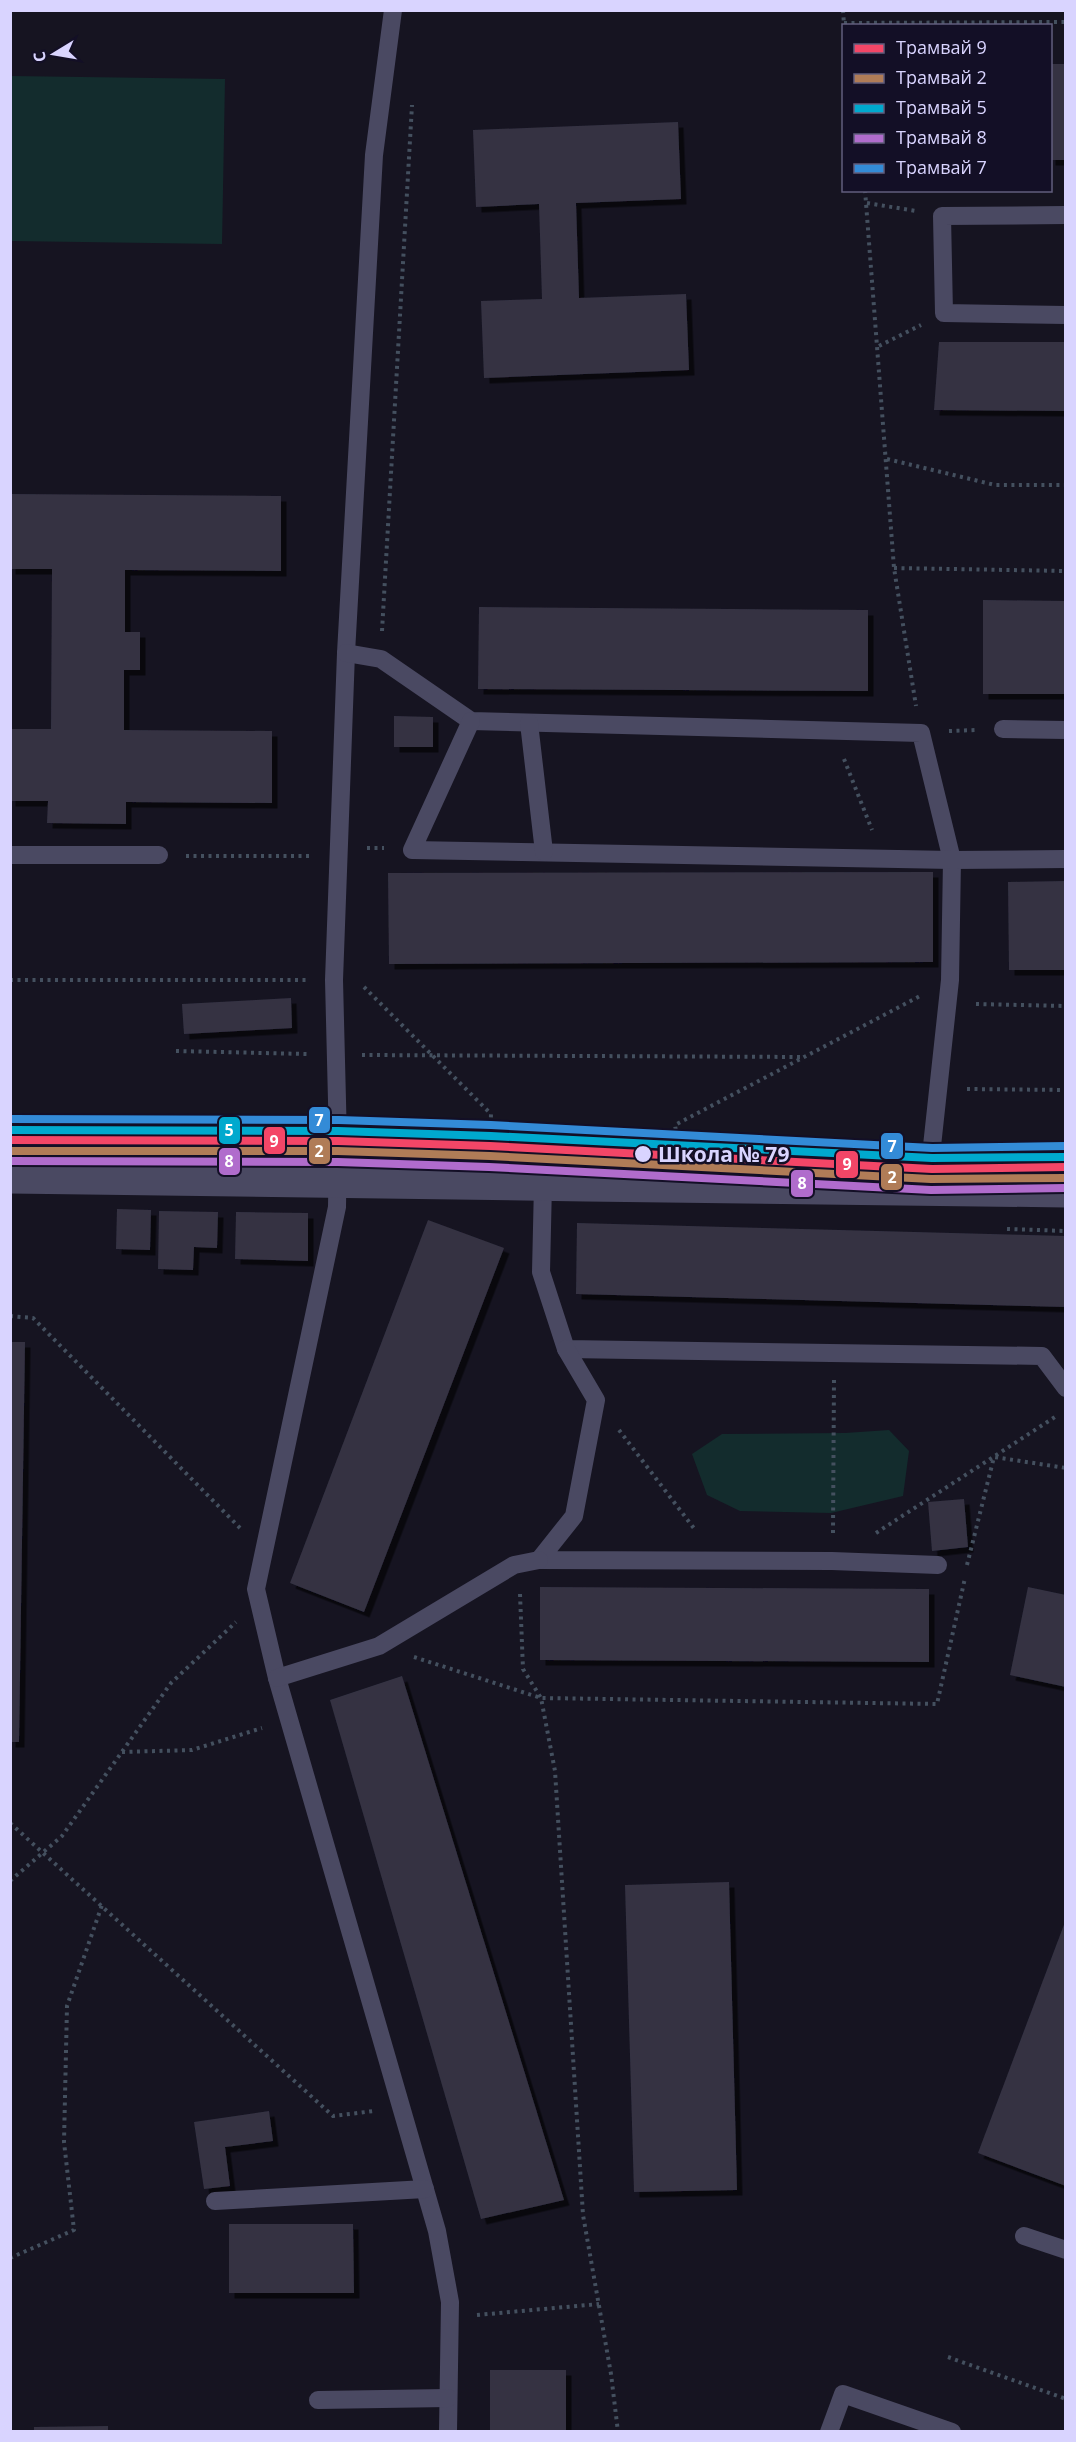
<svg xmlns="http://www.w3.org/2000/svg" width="1076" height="2442" font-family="'Open Sans',sans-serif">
<defs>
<filter id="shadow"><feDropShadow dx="5.5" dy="5.5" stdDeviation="0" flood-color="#0009"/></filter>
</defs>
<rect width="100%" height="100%" fill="#161421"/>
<g fill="#132c2d">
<polygon points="11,76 225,79 222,244 11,241"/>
<polygon points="889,1430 909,1451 903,1496 831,1513 740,1511 707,1495 692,1454 722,1434 845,1433"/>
</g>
<g fill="#343243" filter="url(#shadow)">
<rect x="1050" y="64" width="16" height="96"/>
<polygon points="678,122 681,199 576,203 579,298 686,294 689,370 484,378 481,301 542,299 539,204 476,207 473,130"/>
<polygon points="939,342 1066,342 1066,411 934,410"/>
<polygon points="10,494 281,496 281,571 125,570 125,632 140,632 140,670 124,670 124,730 272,731 272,803 126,802 126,824 47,823 48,801 10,801 10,729 51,729 52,569 10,569"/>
<polygon points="983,600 1066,601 1066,694 983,694"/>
<polygon points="479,607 868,610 868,691 478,689"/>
<polygon points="394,716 433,717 433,747 394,747"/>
<polygon points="933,872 933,962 389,964 388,873"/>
<polygon points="1066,881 1066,970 1009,970 1008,882"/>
<polygon points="291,998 292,1028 184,1034 182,1004"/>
<polygon points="117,1209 151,1210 150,1250 116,1249"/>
<polygon points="159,1211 218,1212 217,1248 194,1247 193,1270 158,1269"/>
<polygon points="236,1212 308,1213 308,1261 235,1259"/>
<polygon points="428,1220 504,1248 364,1612 290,1583"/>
<polygon points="577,1223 1066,1236 1066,1307 576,1294"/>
<polygon points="10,1342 25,1342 19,1742 10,1742"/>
<polygon points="964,1499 968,1547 932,1551 928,1502"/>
<polygon points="540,1587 929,1589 929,1662 540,1660"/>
<polygon points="1028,1587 1066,1595 1066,1687 1010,1675"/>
<polygon points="402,1676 564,2200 481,2219 330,1700"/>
<polygon points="729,1882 737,2190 634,2192 625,1885"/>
<polygon points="1065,1922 1066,1922 1066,2186 978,2153"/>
<polygon points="269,2111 273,2141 225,2147 230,2186 204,2189 194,2122"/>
<polygon points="229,2224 353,2224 354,2293 229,2293"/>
<rect x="490" y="2370" width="76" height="62"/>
<polygon points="108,2426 108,2432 34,2432 34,2427"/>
</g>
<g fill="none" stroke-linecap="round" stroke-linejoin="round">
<g stroke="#44505f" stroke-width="4" stroke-dasharray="3 4.5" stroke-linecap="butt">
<polyline points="843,10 844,25"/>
<polyline points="844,23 1066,22"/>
<polyline points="865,190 894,568 916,706"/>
<polyline points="867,203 916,211"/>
<polyline points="879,346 921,325"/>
<polyline points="887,459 995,485 1066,485"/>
<polyline points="894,568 1066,571"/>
<polyline points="382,631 412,105"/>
<polyline points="949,731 977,730"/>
<polyline points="844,759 872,830"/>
<polyline points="367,848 384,848"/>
<polyline points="186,856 311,856"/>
<polyline points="10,980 306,980"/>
<polyline points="364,987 491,1114 490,1149"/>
<polyline points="976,1004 1066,1006"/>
<polyline points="176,1051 307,1054"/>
<polyline points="362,1055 804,1057"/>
<polyline points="967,1089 1066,1090"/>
<polyline points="679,1152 675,1125 920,996"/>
<polyline points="1007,1229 1066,1231"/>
<polyline points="10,1316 33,1318 240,1528"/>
<polyline points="619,1430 696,1531"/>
<polyline points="833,1533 834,1379"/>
<polyline points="876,1533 1058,1415"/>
<polyline points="967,1565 994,1457 1066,1468"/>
<polyline points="520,1594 523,1669 541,1698 555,1771 583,2215 611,2374 618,2432"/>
<polyline points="414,1657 541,1698 937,1704 965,1578"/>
<polyline points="122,1752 192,1750 262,1728"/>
<polyline points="10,1823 333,2116 374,2111"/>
<polyline points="10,1881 62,1836 171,1683 236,1622"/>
<polyline points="10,2258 74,2230 64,2142 67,2006 102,1905"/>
<polyline points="477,2315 599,2304"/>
<polyline points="948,2357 1066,2399"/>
</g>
<g stroke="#4a4962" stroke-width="18">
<polyline points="393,10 374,155 346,653 334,980 338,1141 337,1207 256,1589 277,1678 437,2231 450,2302 448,2432"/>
<polyline points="1066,215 942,216 944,313 1066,315"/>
<polyline points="346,653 381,659 471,721 921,733 952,860 950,980 932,1146 934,1189"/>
<polyline points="471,721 412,850 952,860 1066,859"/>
<polyline points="529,723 544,852"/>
<polyline points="1003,729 1066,730"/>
<polyline points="10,855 159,855"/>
<polyline points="543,1184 541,1272 566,1349 1042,1356 1066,1388"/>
<polyline points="566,1349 596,1400 574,1516 539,1560 832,1561 938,1565"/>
<polyline points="277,1678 379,1646 514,1565 539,1560"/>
<polyline points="215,2201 425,2189"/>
<polyline points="1024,2236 1066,2250"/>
<polyline points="318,2400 448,2398"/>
<polyline points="829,2432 843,2394 952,2432"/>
</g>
<path stroke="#4a4962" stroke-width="33" d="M10 1177C362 1184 714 1185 1066 1191"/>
<defs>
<polyline id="tram-1" points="10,1140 338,1141 490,1146 932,1169 1066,1167"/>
<polyline id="tram-2" points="10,1151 338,1151 490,1156 931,1179 1066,1178"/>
<polyline id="tram-3" points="10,1130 338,1131 491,1136 932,1158 1066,1157"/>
<polyline id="tram-4" points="10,1161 338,1162 489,1167 931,1190 1066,1188"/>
<polyline id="tram-5" points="10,1119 339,1120 491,1125 932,1148 1066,1146"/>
</defs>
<use href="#tram-1" stroke="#130f26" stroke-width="12"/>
<use href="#tram-2" stroke="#130f26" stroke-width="12"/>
<use href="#tram-3" stroke="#130f26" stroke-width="12"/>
<use href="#tram-4" stroke="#130f26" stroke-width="12"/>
<use href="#tram-5" stroke="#130f26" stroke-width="12"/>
<use href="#tram-1" stroke="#f34667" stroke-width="8"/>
<use href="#tram-2" stroke="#b07c57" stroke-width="8"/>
<use href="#tram-3" stroke="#00a9ce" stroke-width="8"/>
<use href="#tram-4" stroke="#b06ccc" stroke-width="8"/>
<use href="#tram-5" stroke="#338bd7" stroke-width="8"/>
</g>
<circle fill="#d9d4ff" stroke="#130f26" stroke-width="2" cx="643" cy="1154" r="9"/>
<g text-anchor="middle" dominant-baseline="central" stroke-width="5" stroke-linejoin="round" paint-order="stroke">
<g font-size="21" font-weight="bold" fill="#d9d4ff" stroke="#130f26" text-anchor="start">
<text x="658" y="1154">Школа № 79</text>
</g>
</g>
<g stroke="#130f26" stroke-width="2">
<rect x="308" y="1106" width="23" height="28" rx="6" fill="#338bd7"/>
<rect x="218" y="1116" width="23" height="29" rx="6" fill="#00a9ce"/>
<rect x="263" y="1126" width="23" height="29" rx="6" fill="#f34667"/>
<rect x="880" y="1132" width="24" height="28" rx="6" fill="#338bd7"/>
<rect x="308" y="1137" width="23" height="28" rx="6" fill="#b07c57"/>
<rect x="218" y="1147" width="23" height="29" rx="6" fill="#b06ccc"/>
<rect x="835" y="1150" width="24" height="29" rx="6" fill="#f34667"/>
<rect x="880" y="1163" width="23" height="28" rx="6" fill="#b07c57"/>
<rect x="790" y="1169" width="24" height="29" rx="6" fill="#b06ccc"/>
</g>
<g font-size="16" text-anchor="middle" font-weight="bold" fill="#fff">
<text x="319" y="1126">7</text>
<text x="229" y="1136">5</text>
<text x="274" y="1147">9</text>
<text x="892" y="1152">7</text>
<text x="319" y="1157">2</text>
<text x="229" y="1167">8</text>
<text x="847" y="1170">9</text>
<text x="892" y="1183">2</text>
<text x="802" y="1189">8</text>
</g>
<rect width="1076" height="2442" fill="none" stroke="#d9d4ff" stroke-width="24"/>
<rect x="842" y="24" width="210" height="168" fill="#130f26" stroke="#625e7d" stroke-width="1.5"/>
<rect x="854" y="44" width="30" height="9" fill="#f34667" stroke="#625e7d" stroke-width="1.5"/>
<text x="896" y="54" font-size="18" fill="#d9d4ff">Трамвай 9</text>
<rect x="854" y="74" width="30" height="9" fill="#b07c57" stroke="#625e7d" stroke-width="1.5"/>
<text x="896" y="84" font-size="18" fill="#d9d4ff">Трамвай 2</text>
<rect x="854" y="104" width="30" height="9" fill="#00a9ce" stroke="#625e7d" stroke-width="1.5"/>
<text x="896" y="114" font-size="18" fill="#d9d4ff">Трамвай 5</text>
<rect x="854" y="134" width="30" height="9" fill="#b06ccc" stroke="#625e7d" stroke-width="1.5"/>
<text x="896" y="144" font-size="18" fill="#d9d4ff">Трамвай 8</text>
<rect x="854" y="164" width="30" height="9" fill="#338bd7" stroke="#625e7d" stroke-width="1.5"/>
<text x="896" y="174" font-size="18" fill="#d9d4ff">Трамвай 7</text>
<g transform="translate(54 54) rotate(259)" stroke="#130f26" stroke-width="4.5" paint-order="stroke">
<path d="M0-4.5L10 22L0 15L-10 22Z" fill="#d9d4ff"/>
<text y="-9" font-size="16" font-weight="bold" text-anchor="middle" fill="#d9d4ff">С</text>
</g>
</svg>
